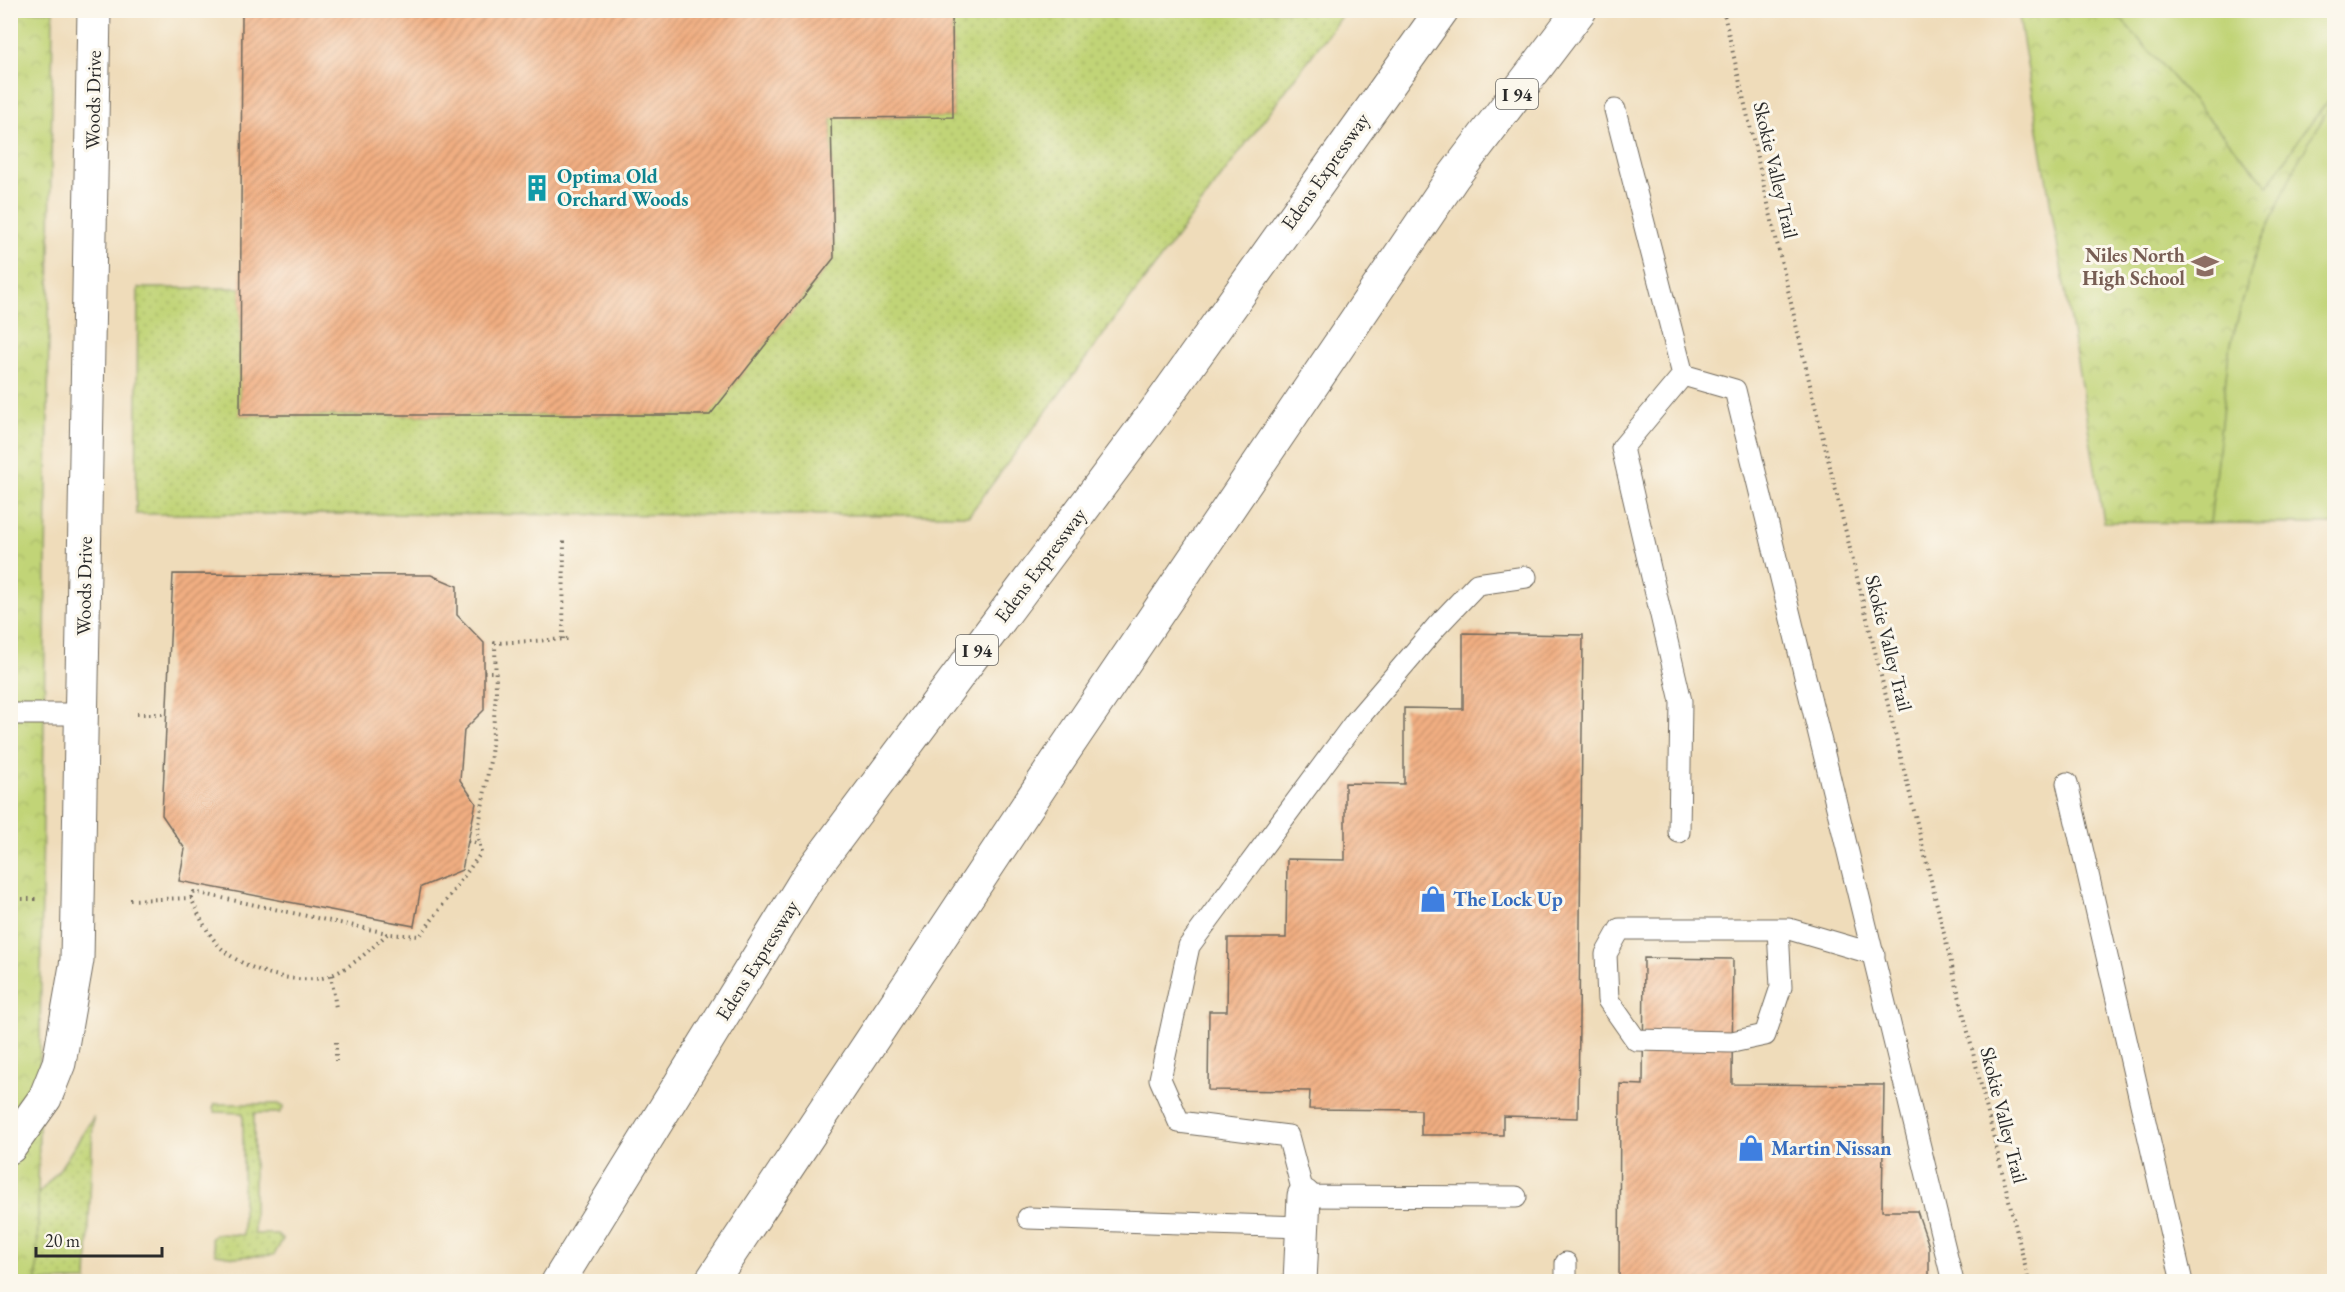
<svg xmlns="http://www.w3.org/2000/svg" width="2345" height="1292" font-family="'EB Garamond',serif">
<defs>
<pattern id="grass-dots" width="8" height="8" patternUnits="userSpaceOnUse" patternTransform="scale(1.5)"><rect width="8" height="8" fill="#c1d477"/><path d="M2 2h.1M6 6h.1" fill="none" stroke="#a6b667" stroke-width="1.8" stroke-linecap="round"/></pattern>
<pattern id="park-crowns" width="20" height="18" patternUnits="userSpaceOnUse" patternTransform="scale(1.5)"><rect width="20" height="18" fill="#c1d477"/><path d="M2 6a3 3 0 1 1 6 0M12 15a3 3 0 1 1 6 0" fill="none" stroke="#a6b667"/></pattern>
<pattern id="building-hatch" width="6" height="6" patternUnits="userSpaceOnUse" patternTransform="scale(1.5)"><rect width="6" height="6" fill="#f2af82"/><path d="M-1 1l2-2M0 6l6-6M5 7l2-2" fill="none" stroke="#c48f6b"/></pattern>
</defs>
<rect width="100%" height="100%" fill="#fbf7ec"/>
<filter id="ink" filterUnits="userSpaceOnUse"><feTurbulence type="fractalNoise" baseFrequency=".0167" numOctaves="2"/><feDisplacementMap in="SourceGraphic" scale="12" xChannelSelector="R" yChannelSelector="G"/><feConvolveMatrix kernelMatrix="1 2 1 2 8 2 1 2 1" color-interpolation-filters="sRGB"/></filter>
<filter id="wash" filterUnits="userSpaceOnUse"><feTurbulence type="fractalNoise" baseFrequency=".008" numOctaves="4" result="noise"/><feDisplacementMap in="SourceGraphic" scale="24" xChannelSelector="R" yChannelSelector="G"/><feGaussianBlur stdDeviation="1.35" result="paint"/><feColorMatrix in="noise" values="0 0 0 0 0 0 0 0 0 0 0 0 0 0 0 0 0 1.4 0 .05"/><feComposite in="paint" operator="in"/></filter>
<g filter="url(#wash)">
<rect width="100%" height="100%" fill="#efdcba"/>
<g fill="url(#grass-dots)" stroke="#768051" stroke-width="1.5">
<polygon points="952,11 1345,11 969,515 136,514 138,288 241,288 240,415 709,415 834,258 831,118 953,117"/>
<polygon points="215,1104 279,1104 284,1107 280,1113 254,1113 254,1234 277,1234 283,1239 274,1255 235,1257 216,1254 211,1239 216,1234 243,1235 243,1113 215,1112 213,1109"/>
<polygon points="93,1118 87,1281 11,1282 25,1209 59,1170"/>
</g>
<g fill="url(#park-crowns)" stroke="#768051" stroke-width="1.5">
<polygon points="10,11 53,11 37,1282 10,1281"/>
<polygon points="2018,11 2334,11 2334,524 2104,522"/>
</g>
<g fill="#c1d477" stroke="#768051" stroke-width="1.5">
<polygon points="2114,11 2334,11 2334,94 2305,130 2268,186"/>
<polygon points="2334,99 2334,524 2210,523 2229,351 2255,256 2296,165"/>
</g>
<g id="blocks">
<g fill="url(#building-hatch)">
<polygon points="242,10 952,10 953,117 831,118 834,258 710,415 240,415"/>
<polygon points="173,574 431,575 457,586 457,615 484,643 484,710 464,730 460,780 476,803 462,870 421,887 414,926 179,881 185,849 162,815"/>
<polygon points="1463,633 1583,635 1578,1118 1503,1116 1503,1135 1421,1135 1421,1110 1309,1109 1310,1091 1208,1090 1209,1011 1227,1011 1228,938 1286,938 1287,859 1345,860 1345,783 1404,784 1404,708 1463,709"/>
<polygon points="1644,958 1733,959 1732,1084 1884,1085 1882,1211 1917,1211 1929,1246 1929,1282 1619,1282 1620,1084 1643,1085"/>
<rect x="1159" y="1279" width="24" height="3"/>
</g>
</g>
</g>
<g filter="url(#ink)">
<use href="#blocks" fill-opacity="0" stroke="#70695d" stroke-width="1.5"/>
<g fill="none" stroke-linecap="round" stroke-linejoin="round">
<defs>
<g id="service">
<polyline points="1615,110 1683,375"/>
<polyline points="10,714 81,714"/>
<polyline points="2067,783 2182,1282"/>
<polyline points="1679,832 1681,701 1622,448 1683,375 1735,390 1953,1282"/>
<polyline points="1778,929 1781,987 1765,1035 1732,1042 1636,1040 1608,1000 1606,954 1620,929 1789,929 1874,954"/>
<polyline points="1516,1197 1304,1196 1288,1136 1179,1122 1160,1079 1189,946 1355,722 1437,626 1477,584 1526,577"/>
<polyline points="1028,1218 1303,1227"/>
<polyline points="1566,1263 1566,1282"/>
</g>
<polyline id="minor" points="1300,1282 1304,1196"/>
<polyline id="tertiary" points="10,1147 45,1098 59,1063 77,960 94,10"/>
<g id="motorway">
<polyline points="558,1282 809,875 1158,408 1442,10"/>
<polyline points="711,1282 1064,751 1453,177 1580,10"/>
</g>
</defs>
<use href="#service" stroke="#70695d" stroke-width="23"/>
<use href="#minor" stroke="#70695d" stroke-width="35"/>
<use href="#tertiary" stroke="#70695d" stroke-width="35"/>
<use href="#motorway" stroke="#70695d" stroke-width="35"/>
<g stroke="#70695d" stroke-width="4" stroke-dasharray="1.5 4.5" stroke-linecap="butt">
<polyline points="1723,10 1811,389 2029,1282"/>
<polyline points="563,639 564,537"/>
<polyline points="484,672 496,672"/>
<polyline points="137,714 167,714"/>
<polyline points="468,841 480,844"/>
<polyline points="191,898 194,892 387,933"/>
<polyline points="10,899 36,899"/>
<path d="M130 900 191 898C199 916 206 931 219 946 242 970 300 988 332 975 353 966 371 949 387 934L420 936 481 853 478 831 491 755 496 693 495 643 568 639"/>
<polyline points="331,975 336,1008"/>
<polyline points="336,1042 336,1061"/>
</g>
<use href="#service" stroke="#fff" stroke-width="21"/>
<use href="#minor" stroke="#fff" stroke-width="33"/>
<use href="#tertiary" stroke="#fff" stroke-width="33"/>
<use href="#motorway" stroke="#fff" stroke-width="33"/>
</g>
</g>
<defs>
<symbol id="building-bare" viewBox="-9 -9 18 18"><path d="M-4-6H4V6H1V3H-1V6H-4ZM-2.5-4.3h1.7v1.8h-1.7ZM.8-4.3h1.7v1.8H.8ZM-2.5-1h1.7V.8h-1.7ZM.8-1h1.7V.8H.8Z" fill="#0f9aa8" stroke="#fbf7ec" stroke-width="2.5" paint-order="stroke"/></symbol>
<symbol id="school-bare" viewBox="-9 -9 18 18"><path d="M0-5L7-2L0 1L-7-2ZM-4 1L0 2.5L4 1V4Q0 6-4 4Z" fill="#8d6e63" stroke="#fbf7ec" stroke-width="2.5" paint-order="stroke"/></symbol>
<symbol id="shop-bare" viewBox="-9 -9 18 18"><path d="M-5-2.5h2.3a2.7 3.5 0 0 1 5.4 0H5L5.5 6h-11ZM-1.5-2.5h3a1.5 2.3 0 0 0-3 0Z" fill="#3f7fe0" stroke="#fbf7ec" stroke-width="2.5" paint-order="stroke"/></symbol>
</defs>
<g fill-rule="evenodd">
<use href="#building-bare" x="518" y="169" width="38" height="38"/>
<use href="#school-bare" x="2186" y="247" width="38" height="38"/>
<use href="#shop-bare" x="1414" y="880" width="38" height="38"/>
<use href="#shop-bare" x="1732" y="1129" width="38" height="38"/>
</g>
<g text-anchor="middle" dominant-baseline="central" stroke-width="6" stroke-linejoin="round" paint-order="stroke">
<g fill="#fbf7ec" stroke="#696865" stroke-width="1.5">
<rect x="1496" y="79" width="42" height="30" rx="4.5"/>
<rect x="956" y="635" width="42" height="30" rx="4.5"/>
</g>
<g font-size="18" font-weight="bold" fill="#2b2b2b">
<text x="1517" y="94">I 94</text>
<text x="977" y="650">I 94</text>
</g>
<g font-size="20" fill="#2b2b2b" stroke="#fbf7ec">
<text transform="translate(93 100) rotate(-89)">Woods Drive</text>
<text transform="translate(1776 170) rotate(77)">Skokie Valley Trail</text>
<text transform="translate(1325 171) rotate(-55)">Edens Expressway</text>
<text transform="translate(1040 565) rotate(-53)">Edens Expressway</text>
<text transform="translate(84 586) rotate(-89)">Woods Drive</text>
<text transform="translate(1889 643) rotate(76)">Skokie Valley Trail</text>
<text transform="translate(757 960) rotate(-58)">Edens Expressway</text>
<text transform="translate(2004 1115) rotate(76)">Skokie Valley Trail</text>
</g>
<g font-size="20" font-weight="bold" fill="#0d838f" stroke="#fbf7ec" text-anchor="start">
<text x="557" y="176">Optima Old<tspan x="557" dy="23">Orchard Woods</tspan></text>
</g>
<g font-size="20" font-weight="bold" fill="#785e54" stroke="#fbf7ec" text-anchor="end">
<text x="2185" y="255">Niles North<tspan x="2185" dy="23">High School</tspan></text>
</g>
<g font-size="20" font-weight="bold" fill="#366cbe" stroke="#fbf7ec" text-anchor="start">
<text x="1453" y="899">The Lock Up</text>
<text x="1771" y="1148">Martin Nissan</text>
</g>
</g>
<rect width="2345" height="1292" fill="none" stroke="#fbf7ec" stroke-width="36"/>
<path d="M36 1247v9h126v-9" fill="none" stroke="#2b2b2b" stroke-width="3"/>
<text x="45" y="1247" font-size="18" fill="#2b2b2b" stroke="#fbf7ec" stroke-width="4.5" paint-order="stroke">20 m</text>
</svg>
